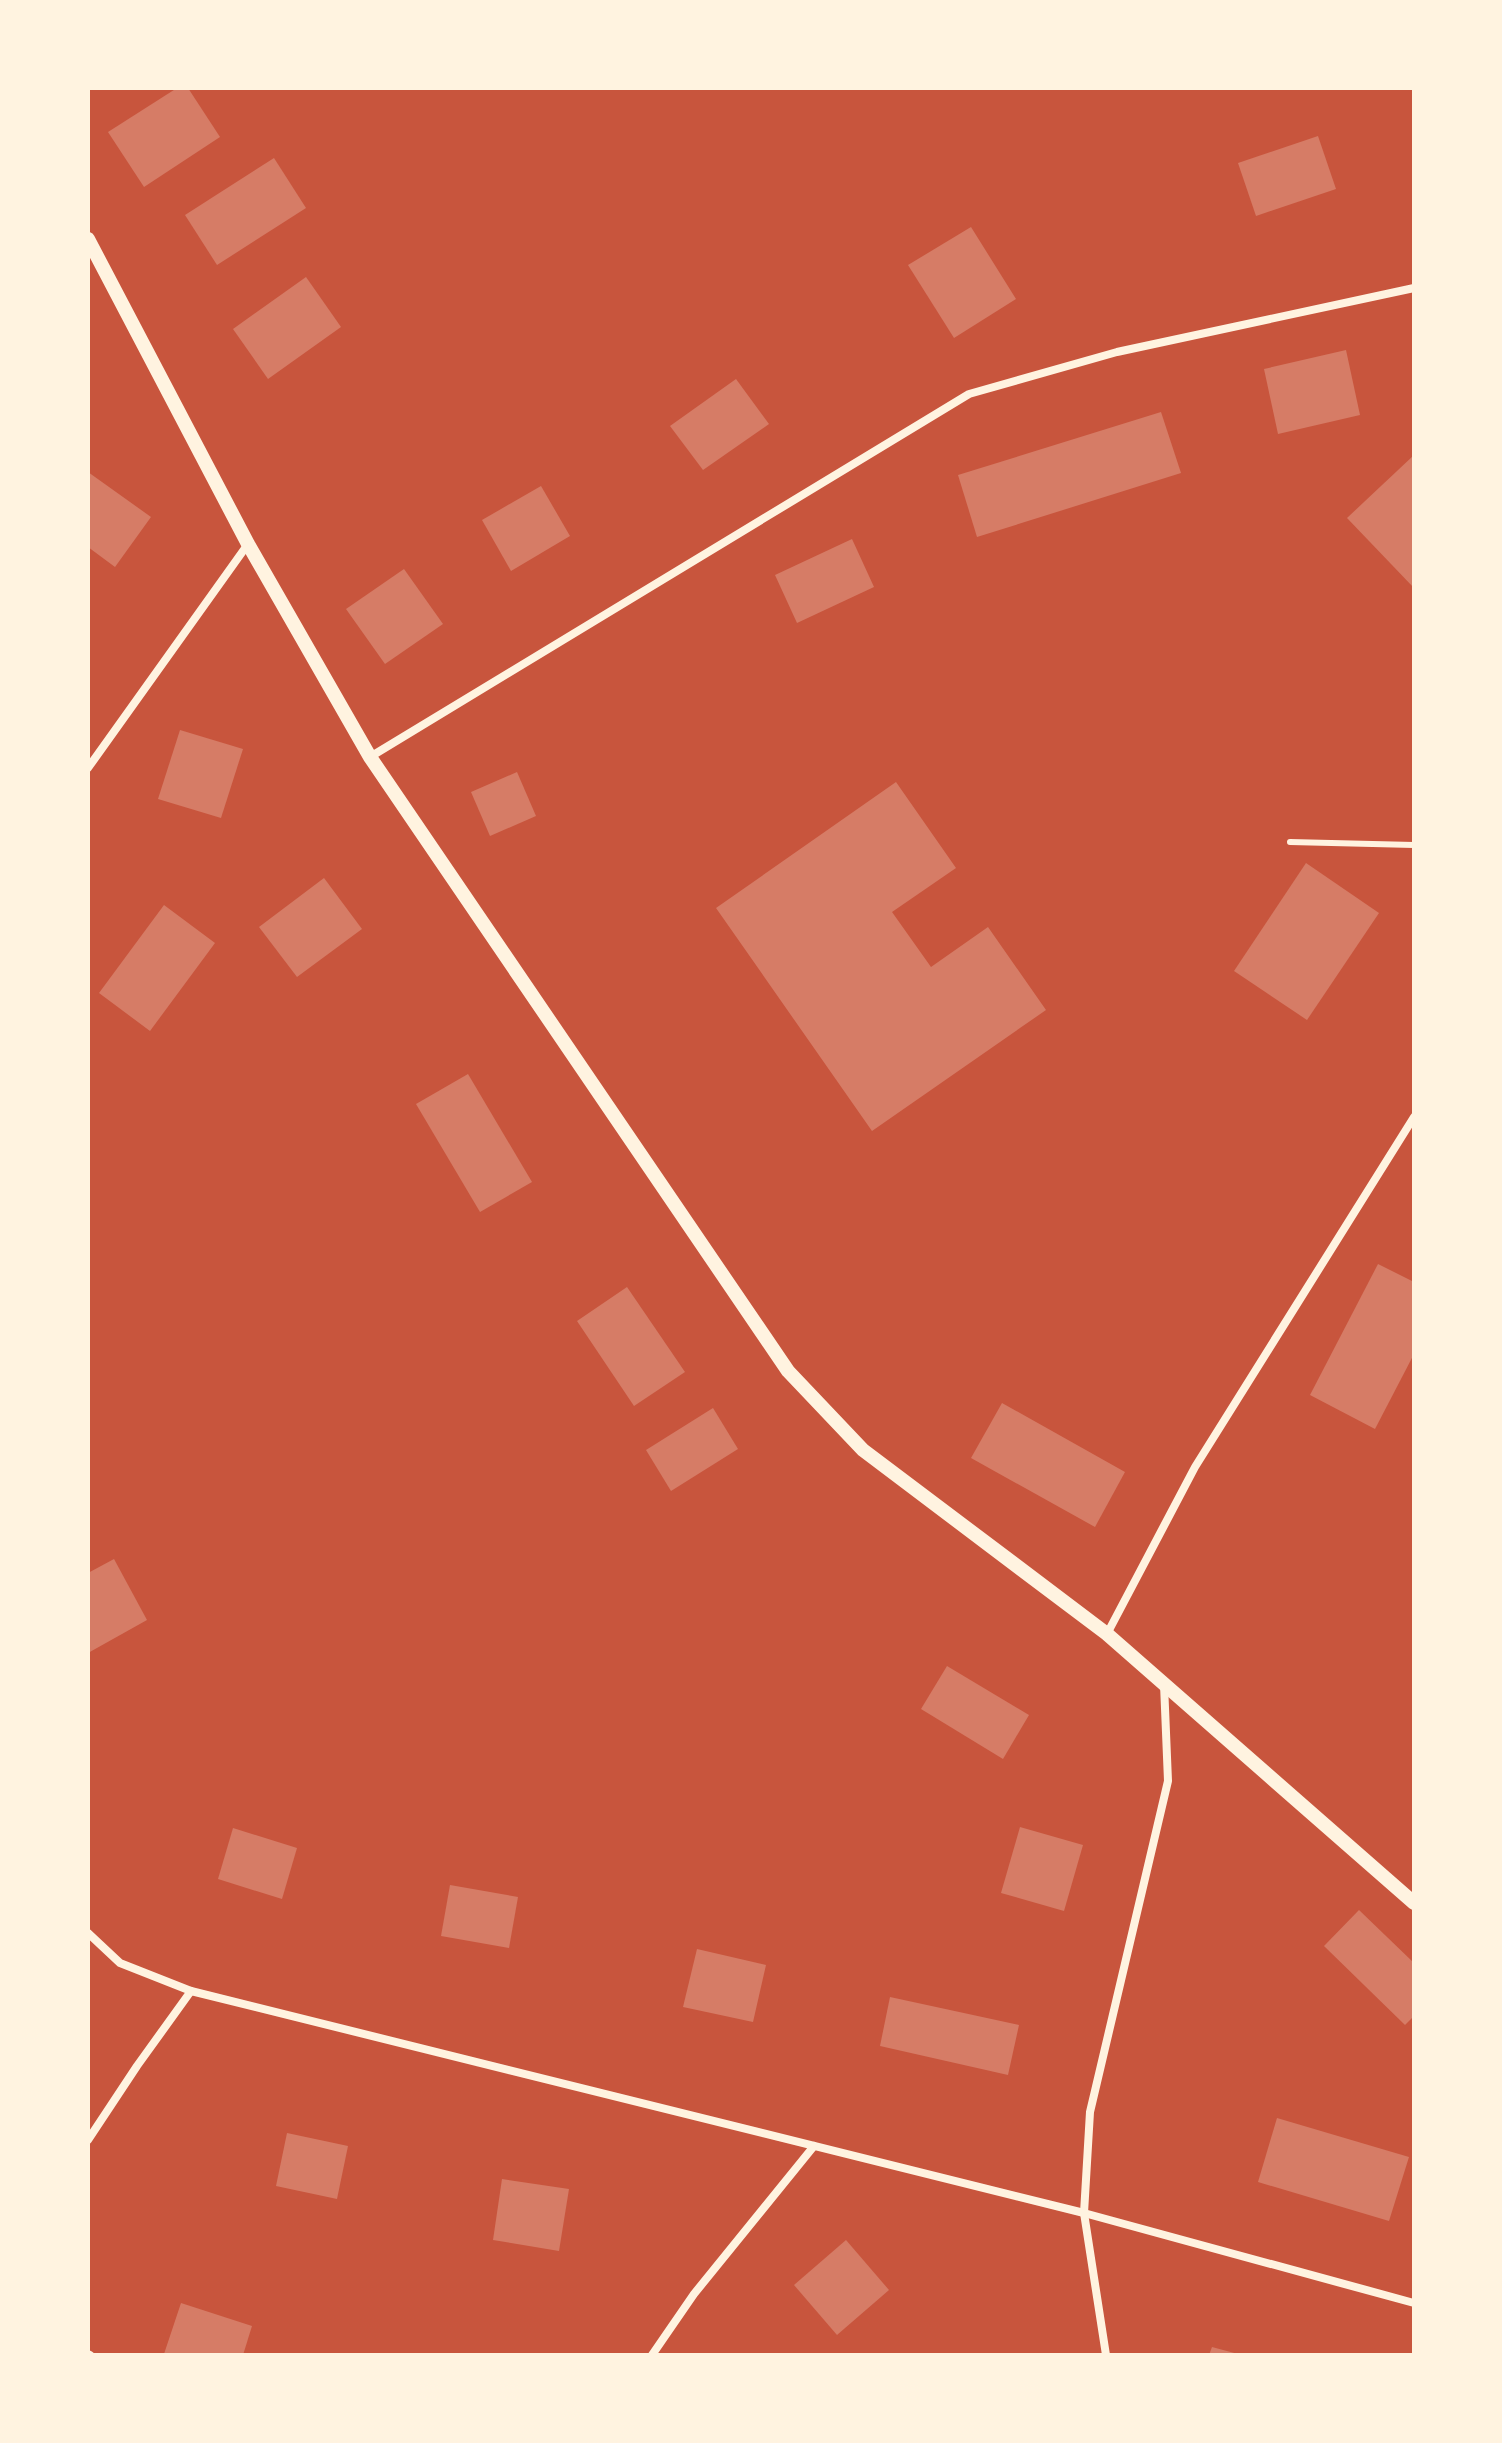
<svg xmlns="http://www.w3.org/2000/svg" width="1502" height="2443" font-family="Roboto,sans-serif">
<rect width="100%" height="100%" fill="#c8553d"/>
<g fill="#d67c66">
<polygon points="177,88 188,88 220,137 144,187 108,132"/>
<polygon points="1318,136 1336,189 1256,216 1238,163"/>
<polygon points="274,158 306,208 217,265 185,215"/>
<polygon points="971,227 1016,299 954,338 908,265"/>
<polygon points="306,277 341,327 268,379 233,329"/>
<polygon points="1346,350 1360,415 1278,434 1264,369"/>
<polygon points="736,379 769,424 703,470 670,426"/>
<polygon points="1161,412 1181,473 977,537 958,475"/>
<polygon points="1414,455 1414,588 1347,518"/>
<polygon points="88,472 151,517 115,567 88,547"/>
<polygon points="541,486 570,536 511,571 482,520"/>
<polygon points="852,539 874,587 797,623 775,575"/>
<polygon points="404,569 443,624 385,664 346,609"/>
<polygon points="180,730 243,749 221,818 158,799"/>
<polygon points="517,772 536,816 490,836 471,792"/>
<polygon points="896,782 956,868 892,912 931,967 988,927 1046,1010 872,1131 716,908"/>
<polygon points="1306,863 1379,913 1307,1020 1234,971"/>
<polygon points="324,878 362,929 297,977 259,927"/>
<polygon points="164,905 215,943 150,1031 99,993"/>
<polygon points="468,1074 532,1182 480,1212 416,1104"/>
<polygon points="1378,1264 1414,1282 1414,1354 1375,1429 1310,1395"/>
<polygon points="627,1287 685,1372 634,1406 577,1321"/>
<polygon points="1002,1403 1125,1472 1095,1527 971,1458"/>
<polygon points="713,1408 738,1449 671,1491 646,1450"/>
<polygon points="114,1559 147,1620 88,1653 88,1573"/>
<polygon points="947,1666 1029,1715 1003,1759 921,1709"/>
<polygon points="1020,1827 1083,1845 1064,1911 1001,1893"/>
<polygon points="233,1828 297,1848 282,1899 218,1879"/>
<polygon points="450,1885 518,1897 509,1948 441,1936"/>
<polygon points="1359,1910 1414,1963 1414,2016 1405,2025 1324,1946"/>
<polygon points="697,1949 766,1965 753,2022 683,2007"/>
<polygon points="890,1997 1019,2025 1008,2075 880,2046"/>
<polygon points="1277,2118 1409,2157 1389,2221 1258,2182"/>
<polygon points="287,2133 348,2146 337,2199 276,2186"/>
<polygon points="502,2179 569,2189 559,2251 493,2240"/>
<polygon points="846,2240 889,2290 837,2335 794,2285"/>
<polygon points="181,2303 252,2326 243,2355 164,2354"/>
<polygon points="1212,2347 1238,2354 1238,2355 1209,2355"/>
</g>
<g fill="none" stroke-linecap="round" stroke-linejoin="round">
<polyline stroke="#fff3e0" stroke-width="6" points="1290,842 1414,845"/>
<g stroke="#fff3e0" stroke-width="8">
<polyline points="370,757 969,394 1117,352 1414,288"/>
<polyline points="88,768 248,544"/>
<polyline points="1107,1634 1195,1467 1414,1117"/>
<polyline points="88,1933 120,1963 191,1991 1084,2213 1414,2303"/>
<polyline points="88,2140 137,2066 191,1991"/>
<polyline points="88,2354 90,2355"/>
<polyline points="652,2355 694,2294 814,2146"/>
<polyline points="1106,2355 1084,2213 1090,2112 1168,1781 1164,1684"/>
</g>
<polyline stroke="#fff3e0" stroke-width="14" points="88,239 248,544 370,757 788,1371 863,1450 1107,1634 1414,1903"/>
</g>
<rect width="1502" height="2443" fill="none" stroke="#fff3e0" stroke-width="180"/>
</svg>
